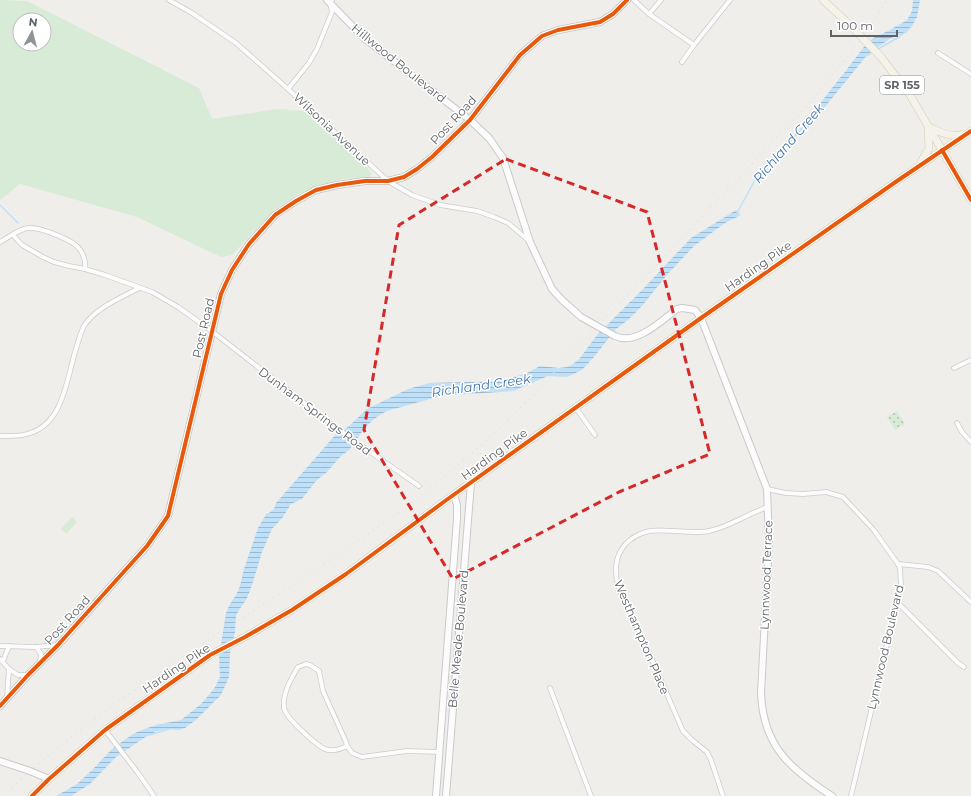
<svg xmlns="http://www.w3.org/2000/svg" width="971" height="796" font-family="Montserrat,sans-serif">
<defs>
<pattern id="garden-dots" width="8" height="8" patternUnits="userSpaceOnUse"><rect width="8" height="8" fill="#d8ebd6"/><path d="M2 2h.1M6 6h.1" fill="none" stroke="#b2c2b1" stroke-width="1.8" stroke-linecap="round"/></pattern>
<pattern id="water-rules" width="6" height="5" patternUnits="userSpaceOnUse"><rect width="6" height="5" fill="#bfe0f9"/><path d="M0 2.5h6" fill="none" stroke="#9eb9cd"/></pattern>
</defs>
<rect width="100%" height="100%" fill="#efeeea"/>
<g fill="#d8ebd6" fill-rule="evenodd">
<path d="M0 0 27 1 199 88 212 119 277 109 305 111 366 166 372 174 369 177 343 179 316 186 297 195 274 210 232 255 221 257 137 217 20 184 0 200ZM20 20H44V44H20Z"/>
<polygon points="72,517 77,522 66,534 61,529"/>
</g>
<polygon fill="url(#garden-dots)" points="897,411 905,424 895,430 887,417"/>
<g fill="url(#water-rules)">
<polygon points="913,0 920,0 917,17 912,26 907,32 891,38 868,54 807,129 803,125 851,64 863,48 873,38 888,31 907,20 912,11"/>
<polygon points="765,166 769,170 758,181 753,176"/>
<path d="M736 210 741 215 725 223 694 246 666 276 642 306 628 320 616 329 594 357 582 370 567 377 548 376 513 391 441 396 387 411C374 417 365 427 357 439H354L352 441 353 444 349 450 340 457 327 472 316 481 302 499 291 504 283 517 272 529 262 552 252 585 247 598 236 615 235 632 230 653 229 677 221 695 196 720 185 728 180 730 166 729 157 731 144 738 116 757 90 784 71 796H56L77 784 91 771 112 749 133 734 139 731 156 725 181 720 201 704 214 689 220 677 219 657 226 613 230 604 236 595 240 586 244 569 258 528 267 513H269L274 509 276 503 337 433H340L349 426 367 409 408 389 430 383 501 381 527 373 540 366 559 368 567 367 573 364 580 358 597 335 643 289 691 238Z"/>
</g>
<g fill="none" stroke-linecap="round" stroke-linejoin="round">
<g stroke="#bfe0f9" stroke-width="1.5">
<polyline points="878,49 899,37 911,27"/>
<polyline points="866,56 873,52"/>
<polyline points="764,169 805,125"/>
<polyline points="0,205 18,223"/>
<polyline points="737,213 756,178"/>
<polyline points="150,735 169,729"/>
</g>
<defs>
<g id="street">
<polyline points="169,0 192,13 236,43 288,89 388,181 412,195 440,205 477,211 494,217 508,223 528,240"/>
<polyline points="634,0 649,14"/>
<polyline points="661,0 649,14 694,45"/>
<polyline points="938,53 971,74"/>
<polyline points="682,62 694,45 730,0"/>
<polyline points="288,89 309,63 317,49 332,12 330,3 332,0"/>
<polyline points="13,235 22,245 43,257 54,262 69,266 85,269 105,275 152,292 178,307 213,332 339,430 419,486"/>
<path d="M0 242C8 238 16 231 24 229 32 226 42 230 49 232 67 239 87 245 85 269"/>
<polyline points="954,368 971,360"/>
<polyline points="576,408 595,435"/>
<polyline points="957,423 962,432 971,442"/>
<path d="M0 436C10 436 20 437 30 433 63 423 67 379 75 352 78 343 80 334 84 326 95 308 121 298 139 288"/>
<polyline points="767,489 786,493 803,494 826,492 843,497 873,529 898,564 900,568 901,585 851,796"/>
<polyline points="898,564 928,567 938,571 971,602"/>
<polyline points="897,602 958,663 964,667"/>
<polyline points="0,646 36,647 58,645"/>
<polyline points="36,647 41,654 40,662"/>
<polyline points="0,659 9,669 18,675 28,675"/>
<polyline points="3,661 9,646"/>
<path d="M306 664 310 665 319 671 323 691 346 742 347 746C339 750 330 752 323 748 313 742 286 718 284 708 282 694 291 679 298 667Z"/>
<polyline points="550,688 591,796"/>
<polyline points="7,697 9,669"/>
<polyline points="105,730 138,773 154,796"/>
<polyline points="347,746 352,753 362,757 407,751 439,752"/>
<path d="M723 796 711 760 707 752 692 740 683 731C671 704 660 677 648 651 641 636 634 621 627 606 622 595 616 584 616 572 615 555 624 541 640 534 658 526 688 535 709 531 730 527 748 513 768 507"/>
</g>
<g id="secondary">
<polyline points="327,0 364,38 470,120 489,138 503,158 530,242 552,289 561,299 581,317"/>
<path d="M615 336C636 346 661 321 677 309L682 308 695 310 701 318 767 489 769 542 761 693C763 746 790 769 832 796"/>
<polyline points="0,706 28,675 58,645 147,546 168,516 221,294 232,270 249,244 275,215 296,201 316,190 337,185 365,181 388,181 404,177 417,169 432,157 470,120 520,55 542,36 558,30 600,22 613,14 627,0"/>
<polyline points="0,761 30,771 49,779"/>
<polyline points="436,796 457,519 457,505 454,495"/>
<polyline points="446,796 471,483"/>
</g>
<g id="primary">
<polyline points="823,0 847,22"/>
<polyline points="881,57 910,95 971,200"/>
<path d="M929 127C940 132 951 138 964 134"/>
<polyline points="921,162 929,148 928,129"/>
<polyline points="32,796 49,779 105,730 210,655 245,637 292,610 346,574 445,501 701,318 897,181 971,131"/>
</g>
</defs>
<use href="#street" stroke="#cbcccc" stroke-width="5.5"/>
<use href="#secondary" stroke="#cacacb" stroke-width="8"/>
<use href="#primary" stroke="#d7ceb8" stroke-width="8"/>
<use href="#street" stroke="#fdfcfc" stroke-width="4"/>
<use href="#secondary" stroke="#fdfcfc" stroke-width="6"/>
<use href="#primary" stroke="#f4f2e9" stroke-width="7"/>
<path stroke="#e4e4e4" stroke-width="1.5" stroke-dasharray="1 5" stroke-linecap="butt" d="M3 796C129 676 287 599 424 493 464 462 503 426 538 390 557 369 576 348 596 328 665 258 732 184 800 113 832 77 862 41 887 0"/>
<defs>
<polyline id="secondary-bridge" points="581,317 615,336"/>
<polyline id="primary-bridge" points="847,22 881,57"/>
</defs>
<use href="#secondary-bridge" stroke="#cacacb" stroke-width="8" stroke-linecap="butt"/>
<use href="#primary-bridge" stroke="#d7ceb8" stroke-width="8" stroke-linecap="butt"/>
<use href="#secondary-bridge" stroke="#fdfcfc" stroke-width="6"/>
<use href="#primary-bridge" stroke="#f4f2e9" stroke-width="7"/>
<defs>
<g id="cycleway">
<polyline points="942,150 971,200"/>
<polyline points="0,706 28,675 58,645 147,546 168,516 221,294 232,270 249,244 275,215 296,201 316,190 337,185 365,181 388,181 404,177 417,169 432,157 470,120 520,55 542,36 558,30 600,22 613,14 627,0"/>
<polyline points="32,796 49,779 105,730 210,655 245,637 292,610 346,574 445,501 701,318 897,181 971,131"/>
</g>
</defs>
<use href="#cycleway" stroke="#fff" stroke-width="6"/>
<use href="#cycleway" stroke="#e8590c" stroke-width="4"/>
</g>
<path fill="none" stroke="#d62828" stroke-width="3" stroke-dasharray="8 5" stroke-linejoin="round" d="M506 159 647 212 710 454 619 492 453 579 364 430 399 225Z"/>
<g text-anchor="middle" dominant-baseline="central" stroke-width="3" stroke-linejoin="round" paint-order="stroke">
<rect fill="#fff" stroke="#8f9295" stroke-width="1" x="880" y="76" width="44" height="18" rx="3"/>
<g font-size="11" font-weight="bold" fill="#5f6368">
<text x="902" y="85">SR 155</text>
</g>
<g font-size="12" fill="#5f6368" stroke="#fff">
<text transform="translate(399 63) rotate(39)">Hillwood Boulevard</text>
<text transform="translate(453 120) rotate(-47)">Post Road</text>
<text transform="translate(332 129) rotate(43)">Wilsonia Avenue</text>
<text transform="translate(758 266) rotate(-35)">Harding Pike</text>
<text transform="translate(203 328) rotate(-77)">Post Road</text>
<text transform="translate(315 411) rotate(37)">Dunham Springs Road</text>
<text transform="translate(494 454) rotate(-36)">Harding Pike</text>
<text transform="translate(766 575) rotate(-88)">Lynnwood Terrace</text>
<text transform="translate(67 620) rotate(-48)">Post Road</text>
<text transform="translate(642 637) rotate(67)">Westhampton Place</text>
<text transform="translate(458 639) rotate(-85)">Belle Meade Boulevard</text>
<text transform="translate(885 647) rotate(-77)">Lynnwood Boulevard</text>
<text transform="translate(176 668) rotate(-34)">Harding Pike</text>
</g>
<g font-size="13" font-style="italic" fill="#4174aa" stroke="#fff">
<text transform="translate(788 143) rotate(-49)">Richland Creek</text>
<text transform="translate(481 385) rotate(-8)">Richland Creek</text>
</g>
</g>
<g transform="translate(32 32) rotate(7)"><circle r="19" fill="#ffffff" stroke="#bfc1c3"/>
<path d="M0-3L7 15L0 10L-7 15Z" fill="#919496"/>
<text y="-6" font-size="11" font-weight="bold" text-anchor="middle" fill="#5f6368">N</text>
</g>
<path d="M831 30v6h66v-6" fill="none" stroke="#5f6368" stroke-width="2"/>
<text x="837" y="30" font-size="12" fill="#5f6368" stroke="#ffffff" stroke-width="3" paint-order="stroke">100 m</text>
</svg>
